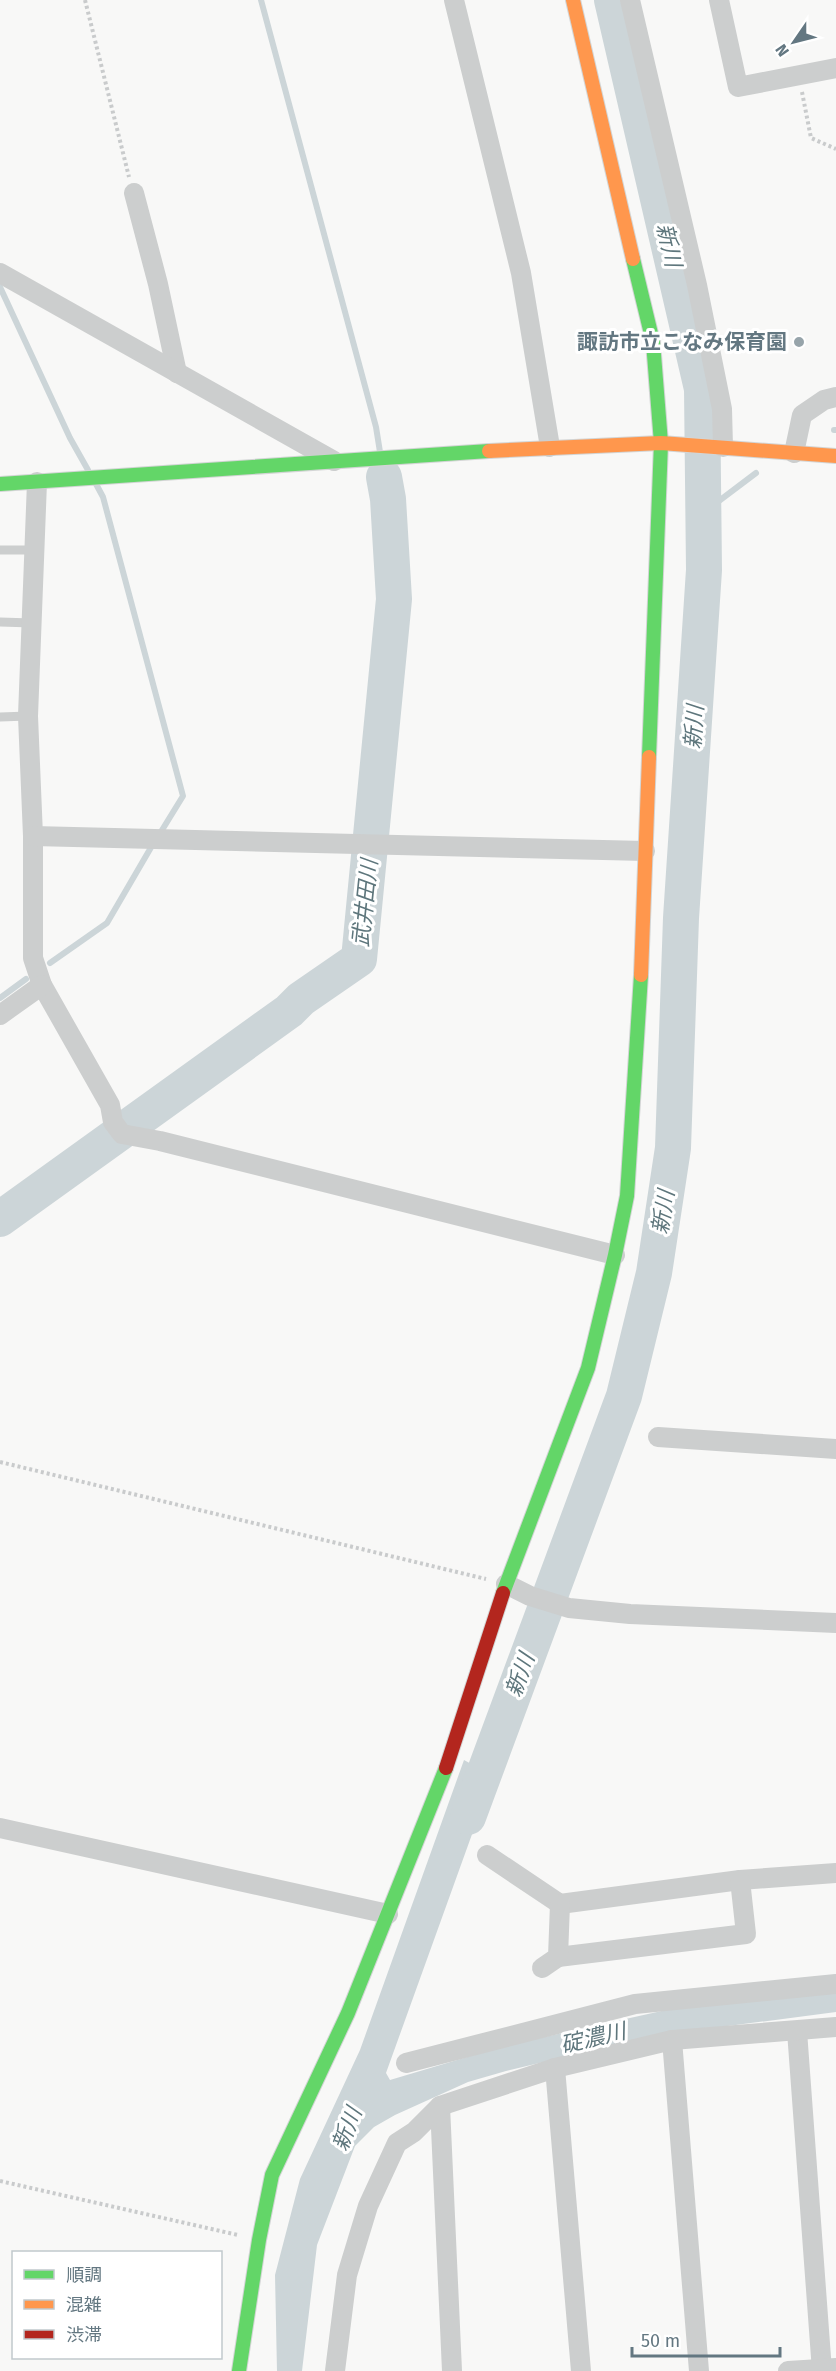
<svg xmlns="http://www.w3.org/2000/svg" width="836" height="2371" font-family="'Fira Sans','Noto Sans JP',sans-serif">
<rect width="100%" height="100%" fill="#f8f8f7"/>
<polygon fill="#ccd5d8" points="464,1760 493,1776 386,2073 390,2080 504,2046 675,2008 836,1989 836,2012 690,2031 602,2048 506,2071 468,2082 395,2115 374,2127 355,2146 317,2245 302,2371 277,2371 275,2275 300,2179 360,2050"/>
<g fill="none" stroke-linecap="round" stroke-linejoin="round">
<g stroke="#ccd5d8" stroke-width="6">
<polyline points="261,0 376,427 380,452"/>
<polyline points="0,287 70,438 88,470"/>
<polyline points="834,430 836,430"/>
<polyline points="382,465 384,477"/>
<polyline points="96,484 103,497 183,796 159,835"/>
<polyline points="703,513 756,473"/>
<polyline points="50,963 107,923 153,844"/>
<polyline points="0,998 26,979"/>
</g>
<g stroke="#ccd5d8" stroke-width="36">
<polyline points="0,1219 289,1011 301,999 359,959 394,599 388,499 384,477"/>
<polyline points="468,1817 624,1396 654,1273 673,1148 681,918 704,570 702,389 612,0"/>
</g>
<defs>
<g id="fast">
<polyline points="633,259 653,342 661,443 649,757"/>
<polyline points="0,484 489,451"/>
<polyline points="503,1593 588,1368 615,1255 627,1196 641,975"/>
<polyline points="239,2371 259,2240 272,2175 348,2013 446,1768"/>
</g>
<g id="slow">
<polyline points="573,0 633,259"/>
<polyline points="489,451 661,443 836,456"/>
<polyline points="641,975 649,757"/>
</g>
<polyline id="jam" points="446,1768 503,1593"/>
</defs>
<use href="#fast" stroke="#d3d5d5" stroke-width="16"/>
<use href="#slow" stroke="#d3d5d5" stroke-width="16"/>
<use href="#jam" stroke="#d3d5d5" stroke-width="16"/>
<g stroke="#c9cbcc" stroke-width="4" stroke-dasharray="3 3" stroke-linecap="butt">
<polyline points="85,0 129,177"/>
<polyline points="802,92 811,138 836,149"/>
<polyline points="0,1462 486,1579"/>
<polyline points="0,2181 238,2235"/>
</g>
<g stroke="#cccece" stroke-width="9">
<polyline points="0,550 35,550"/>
<polyline points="0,622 32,623"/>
<polyline points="0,717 28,716"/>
</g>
<g stroke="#cccece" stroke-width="20">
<polyline points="454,0 521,273 550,447"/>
<polyline points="630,0 697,285 722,409 723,447"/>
<polyline points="719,0 738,87 836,68"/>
<polyline points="134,193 158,284 177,373"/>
<polyline points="0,273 334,461"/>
<polyline points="794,453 802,415 824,400 836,397"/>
<polyline points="37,482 28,716 33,836 33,958 42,985 110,1105 113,1122 122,1134 160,1141 615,1255"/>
<polyline points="33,836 645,851"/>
<polyline points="0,1015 42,985"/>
<polyline points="658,1437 836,1449"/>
<polyline points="506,1584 530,1596 569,1608 630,1614 836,1623"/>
<polyline points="0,1828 388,1914"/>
<polyline points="487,1855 560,1904 740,1880 836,1873"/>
<polyline points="558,1957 746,1934 740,1880"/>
<polyline points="542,1968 558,1957 560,1904"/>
<polyline points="797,2031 822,2371"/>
<polyline points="672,2040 699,2371"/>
<polyline points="406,2063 635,2004 836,1984"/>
<polyline points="555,2068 581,2371"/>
<polyline points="440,2106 452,2371"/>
<polyline points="335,2371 347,2275 368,2206 397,2143 414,2132 440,2106 555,2068 672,2040 836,2027"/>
<polyline points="788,2371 836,2368"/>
</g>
<use href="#fast" stroke="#63d668" stroke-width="14"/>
<use href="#slow" stroke="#ff974d" stroke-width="14"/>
<use href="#jam" stroke="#b3261e" stroke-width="14"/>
</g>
<circle fill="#97a4aa" stroke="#fff" stroke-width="2" cx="799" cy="342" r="6"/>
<g text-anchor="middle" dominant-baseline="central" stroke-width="6" stroke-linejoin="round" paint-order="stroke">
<g font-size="21" font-weight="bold" fill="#637781" stroke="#fff" text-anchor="end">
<text x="787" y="342">諏訪市立こなみ保育園</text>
</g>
<g font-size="22" font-style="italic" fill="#5e767c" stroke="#fff">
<text transform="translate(669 245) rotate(77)">新川</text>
<text transform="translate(694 727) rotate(-86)">新川</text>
<text transform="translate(365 903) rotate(-84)">武井田川</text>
<text transform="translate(663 1212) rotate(-81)">新川</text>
<text transform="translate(520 1675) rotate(-70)">新川</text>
<text transform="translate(593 2038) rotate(-13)">碇濃川</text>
<text transform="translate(347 2129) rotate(-69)">新川</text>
</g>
</g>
<rect x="12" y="2251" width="210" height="108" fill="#ffffff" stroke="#c1c9cd" stroke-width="1.5"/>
<rect x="24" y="2270" width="30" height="9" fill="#63d668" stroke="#c1c9cd" stroke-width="1.5"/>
<text x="66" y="2281" font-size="18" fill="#637781">順調</text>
<rect x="24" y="2300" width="30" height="9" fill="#ff974d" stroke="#c1c9cd" stroke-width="1.5"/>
<text x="66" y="2311" font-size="18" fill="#637781">混雑</text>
<rect x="24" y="2330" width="30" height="9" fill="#b3261e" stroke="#c1c9cd" stroke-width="1.5"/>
<text x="66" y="2341" font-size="18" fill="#637781">渋滞</text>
<g transform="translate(794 42) rotate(235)" stroke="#ffffff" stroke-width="4.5" paint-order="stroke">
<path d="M0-4.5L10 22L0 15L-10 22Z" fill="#637781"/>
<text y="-9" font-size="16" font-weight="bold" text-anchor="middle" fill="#637781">N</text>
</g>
<path d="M632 2347v9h148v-9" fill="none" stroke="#637781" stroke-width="3"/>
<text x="641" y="2347" font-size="18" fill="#637781" stroke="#ffffff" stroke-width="4.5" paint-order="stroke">50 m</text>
</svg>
